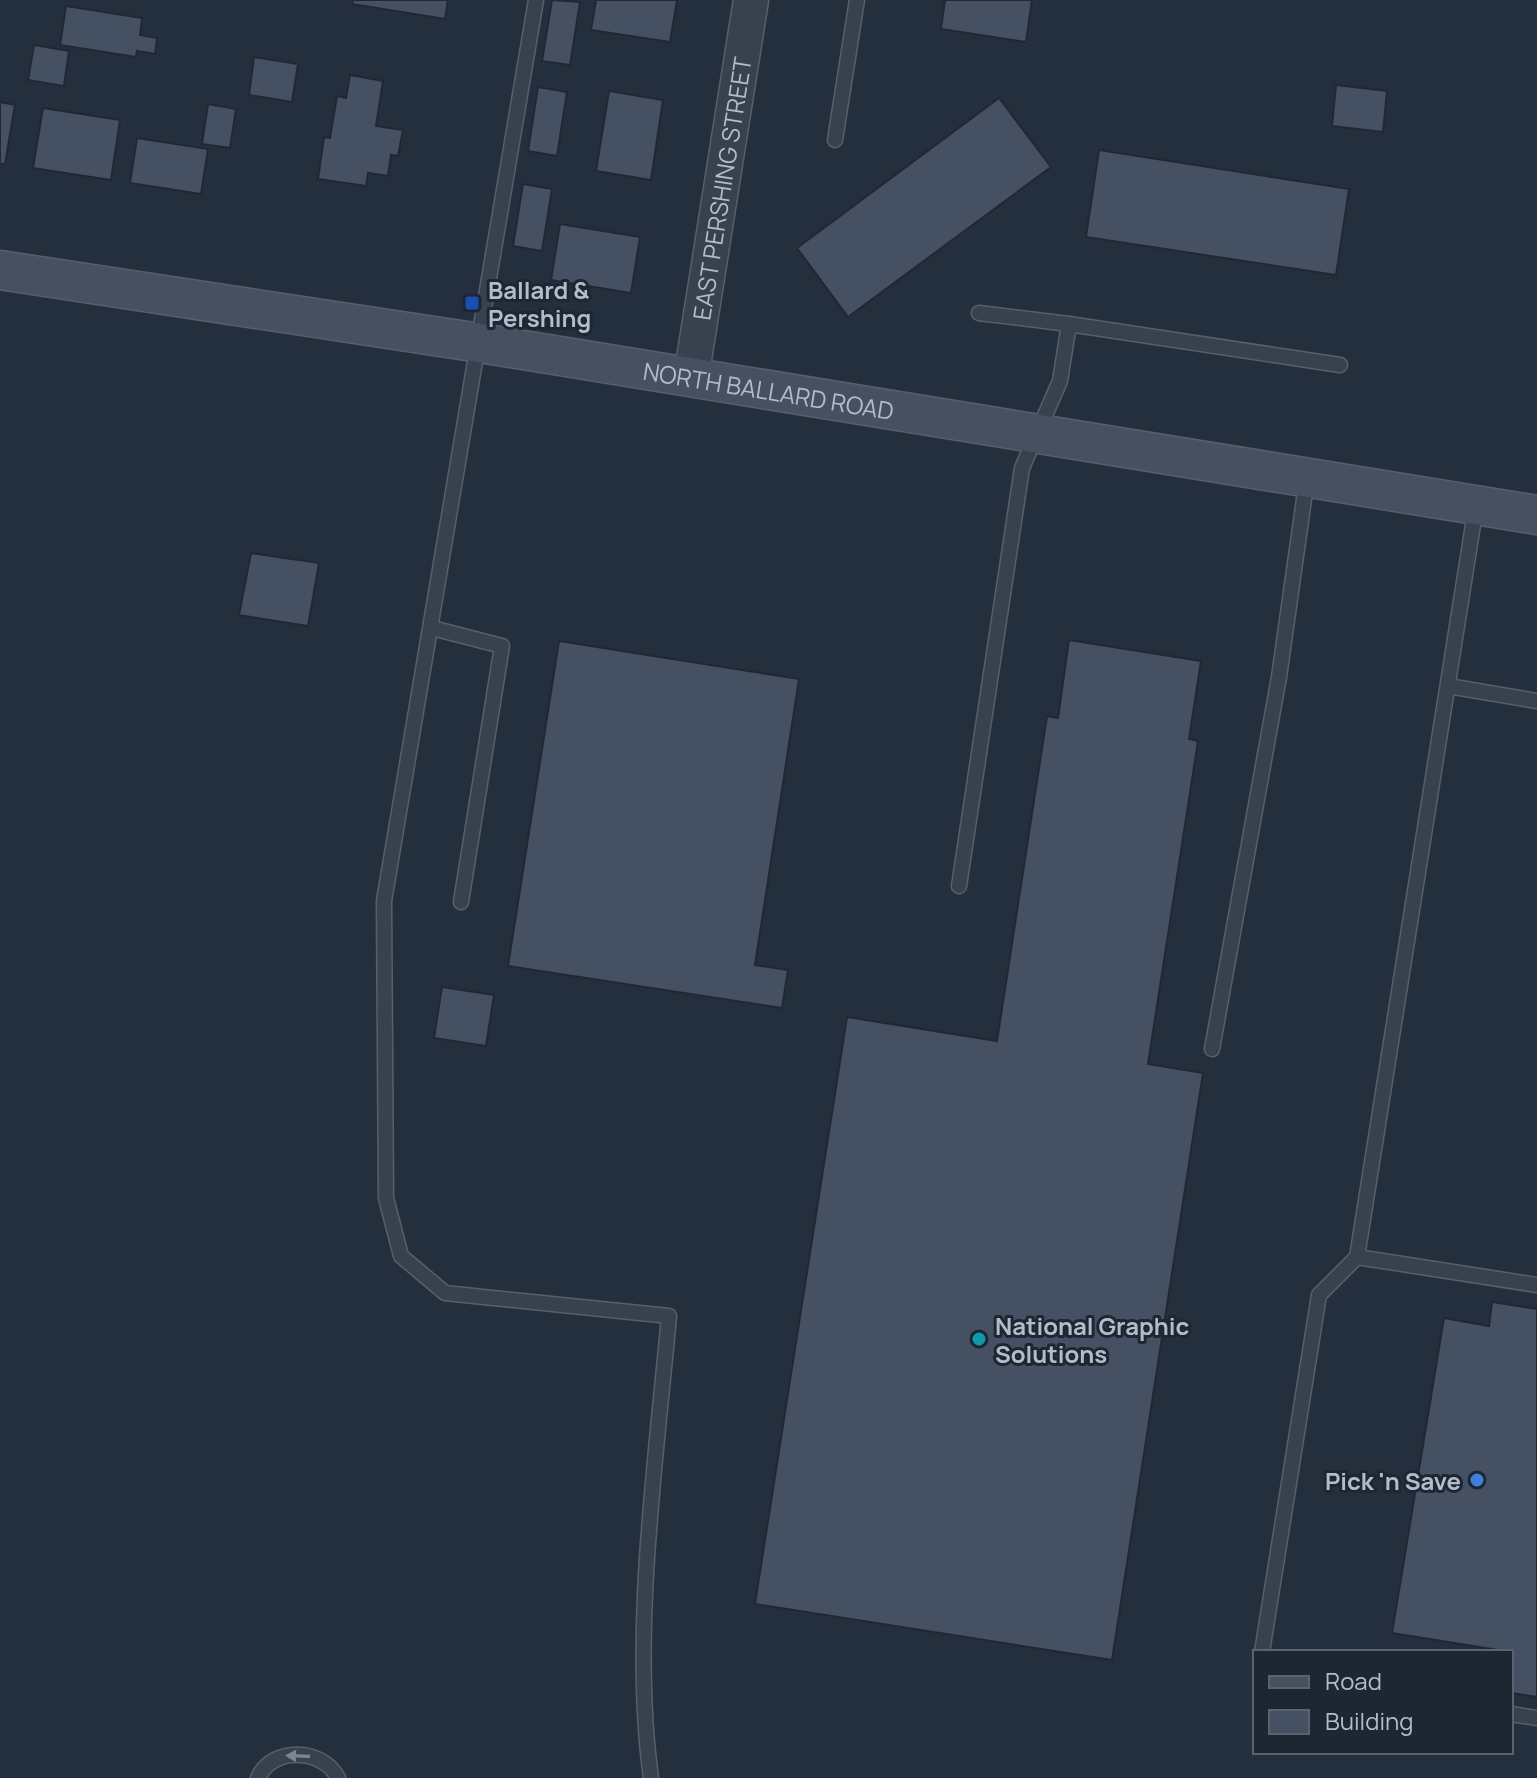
<svg xmlns="http://www.w3.org/2000/svg" width="1537" height="1778" font-family="Manrope,sans-serif">
<rect width="100%" height="100%" fill="#242f3e"/>
<g fill="#455162" stroke="#1f2835" stroke-width="2">
<polygon points="353,0 448,0 445,19 352,4"/>
<polygon points="552,0 580,2 570,65 542,61"/>
<polygon points="596,0 677,0 670,42 591,30"/>
<polygon points="945,0 1032,0 1026,42 941,29"/>
<polygon points="66,6 142,18 140,35 157,38 155,54 137,51 136,57 60,45"/>
<polygon points="34,45 69,51 64,86 28,80"/>
<polygon points="254,57 298,64 292,102 249,95"/>
<polygon points="350,75 383,81 376,126 403,130 398,156 391,155 388,176 368,173 366,186 318,179 324,137 330,138 337,96 346,98"/>
<polygon points="1336,85 1387,91 1383,132 1332,126"/>
<polygon points="538,87 567,92 557,156 528,151"/>
<polygon points="609,91 663,100 651,180 596,171"/>
<polygon points="999,98 1051,167 848,317 797,248"/>
<polygon points="0,102 15,105 5,164 0,164"/>
<polygon points="208,104 236,109 230,148 202,144"/>
<polygon points="43,108 120,120 111,180 33,168"/>
<polygon points="137,138 208,149 201,194 130,183"/>
<polygon points="1099,150 1349,189 1336,275 1086,237"/>
<polygon points="523,184 552,189 542,251 513,246"/>
<polygon points="560,224 640,237 631,293 551,280"/>
<polygon points="251,553 319,563 308,626 239,615"/>
<polygon points="1069,640 1201,661 1189,739 1198,741 1148,1064 1203,1073 1112,1660 755,1604 847,1017 997,1041 1047,716 1058,718"/>
<polygon points="559,641 799,679 755,965 788,970 782,1008 508,966"/>
<polygon points="442,987 494,995 486,1046 434,1038"/>
<polygon points="1492,1302 1537,1309 1537,1697 1511,1693 1511,1652 1392,1633 1444,1318 1489,1326"/>
</g>
<g fill="none" stroke-linecap="round" stroke-linejoin="round">
<defs>
<g id="service">
<path d="M536 0 384 901 386 1198 401 1256 445 1293 669 1316C656 1462 631 1633 651 1778"/>
<polyline points="835,140 857,0"/>
<polyline points="979,313 1069,324"/>
<polyline points="1476,506 1357,1257 1537,1285"/>
<polyline points="432,628 502,646 461,902"/>
<polyline points="1448,686 1537,701"/>
<polyline points="959,886 1022,468 1060,381 1069,324 1340,365"/>
<polyline points="1212,1049 1279,677 1307,478"/>
<polyline points="1262,1652 1319,1295 1357,1257"/>
<polyline points="1511,1714 1537,1718"/>
<path d="M258 1778C272 1746 323 1748 338 1778"/>
</g>
<g id="tertiary">
<path id="s1" d="M691 378 751 0"/>
</g>
<g id="secondary">
<path id="s2" d="M0 270 480 343 1537 515"/>
</g>
</defs>
<use href="#service" stroke="#565f6c" stroke-width="17"/>
<use href="#tertiary" stroke="#565f6c" stroke-width="37"/>
<use href="#secondary" stroke="#565f6c" stroke-width="41"/>
<use href="#service" stroke="#38414e" stroke-width="14"/>
<use href="#tertiary" stroke="#38414e" stroke-width="34"/>
<use href="#secondary" stroke="#465061" stroke-width="38"/>
</g>
<defs><path id="oneway-solid" d="M-6-.8H1V-3.2L6.5 0L1 3.2V.8H-6Z" transform="scale(2)"/></defs>
<use fill="#7c8592" href="#oneway-solid" transform="translate(298 1756) rotate(-178)"/>
<rect fill="#1a4fb4" stroke="#1d2633" stroke-width="3" x="464" y="295" width="16" height="16" rx="4"/>
<circle fill="#0f9aa8" stroke="#1d2633" stroke-width="3" cx="979" cy="1339" r="8"/>
<circle fill="#3f7fe0" stroke="#1d2633" stroke-width="3" cx="1477" cy="1480" r="8"/>
<g text-anchor="middle" dominant-baseline="central" stroke-width="6" stroke-linejoin="round" paint-order="stroke">
<g font-size="24" fill="#b4bcc9" stroke="#1d2633">
<text stroke="none"><textPath href="#s1" startOffset="192">EAST PERSHING STREET</textPath></text>
<text stroke="none"><textPath href="#s2" startOffset="778">NORTH BALLARD ROAD</textPath></text>
</g>
<g font-size="24" font-weight="bold" fill="#b4bcc9" stroke="#1d2633" text-anchor="start">
<text x="488" y="289">Ballard &amp;<tspan x="488" dy="28">Pershing</tspan></text>
<text x="995" y="1325">National Graphic<tspan x="995" dy="28">Solutions</tspan></text>
<text x="1461" y="1480" text-anchor="end">Pick 'n Save</text>
</g>
</g>
<rect x="1253" y="1650" width="260" height="104" fill="#1d2633" stroke="#59626f" stroke-width="2"/>
<rect x="1269" y="1676" width="40" height="12" fill="#465061" stroke="#59626f" stroke-width="2"/>
<text x="1325" y="1690" font-size="24" fill="#b4bcc9">Road</text>
<rect x="1269" y="1710" width="40" height="24" fill="#455162" stroke="#59626f" stroke-width="2"/>
<text x="1325" y="1730" font-size="24" fill="#b4bcc9">Building</text>
</svg>
